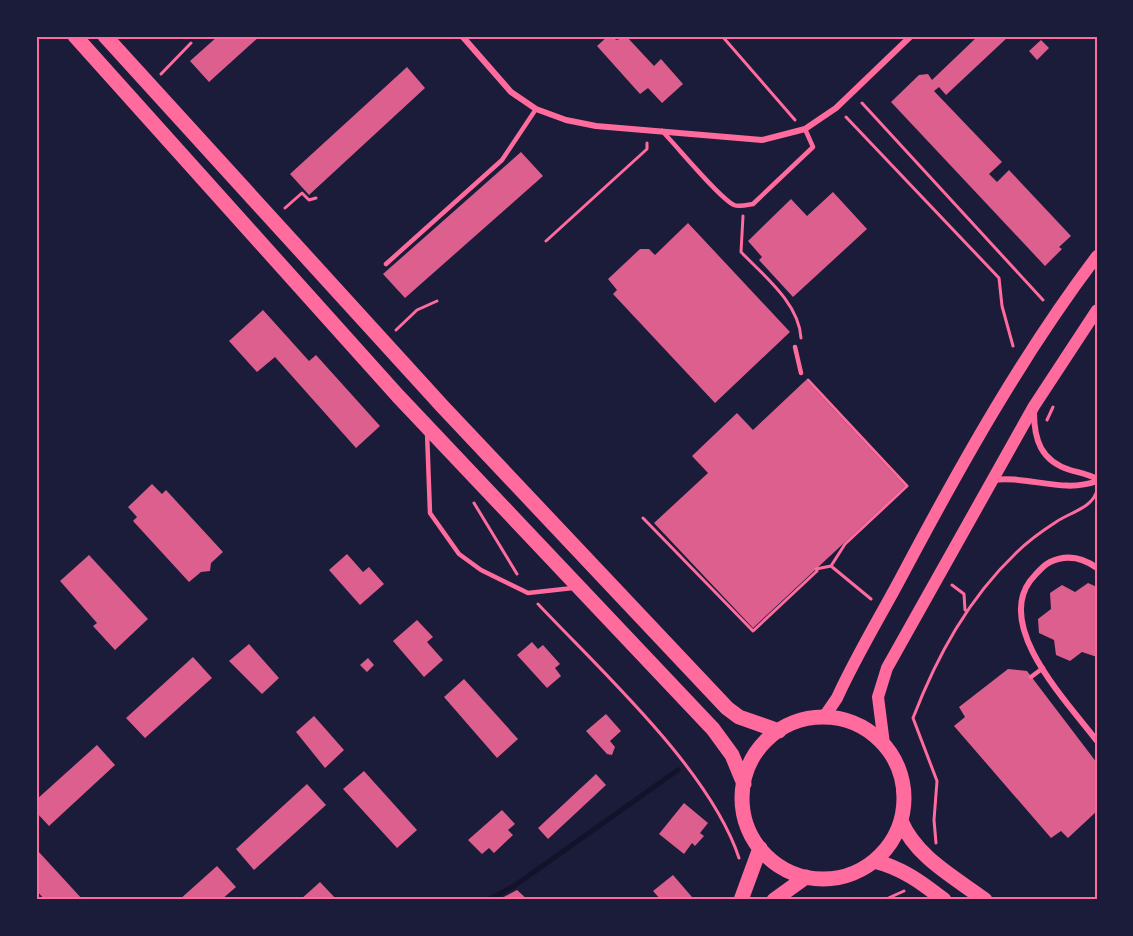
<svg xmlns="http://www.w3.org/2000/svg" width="1133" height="936" font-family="Poppins,sans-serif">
  <rect width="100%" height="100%" fill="#1b1b3a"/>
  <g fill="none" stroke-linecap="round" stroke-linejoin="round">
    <path stroke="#12122b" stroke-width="5" d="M488,900l26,-14 164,-116"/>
  </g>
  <path fill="#dd5f8e" d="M218,36h42l-51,46 -19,-21z
    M608,36l9,4 9,-4 28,30 7,-7 22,25 -21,19 -14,-15 -8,6 -43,-48z
    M978,36h31l-63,59 -7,-8 -5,4 68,71 -13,12 8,8 12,-12 62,66 -12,11 3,2 -17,17 -154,-164 28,-27 9,-1 4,6z
    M1041,40l8,8 -12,12 -8,-9z
    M407,67l18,21 -116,107 -19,-21z
    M521,152l22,24 -138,122 -22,-24z
    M833,192l34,37 -74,68 -34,-37 3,-3 -14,-16 43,-42 16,17z
    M688,223l102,109 -75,71 -102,-109 4,-4 -9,-11 32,-30h9l6,6z
    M263,310l46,51 7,-6 64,71 -24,22 -81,-91 -18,15 -28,-31z
    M806,380l99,106 -152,142 -99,-105 54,-50 -16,-17 45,-43 16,17z
    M152,484l10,10 4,-4 57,62 -12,11 -1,8 -9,1 -12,10 -56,-61 4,-4 -9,-10z
    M347,554l16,18 6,-5 15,17 -24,21 -31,-35z
    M89,555l59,64 -33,31 -22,-24 4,-3 -37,-42z
    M1088,583l9,4v70l-15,-5 -12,9 -14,-6 -2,-15 -15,-7 -1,-14 13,-10 -1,-16 12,-8 13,7z
    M417,620l16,17 -6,5 16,18 -19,17 -31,-36z
    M532,642l6,7 5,-4 17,19 -5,4 6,8 -14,12 -30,-33z
    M249,644l30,34 -17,16 -33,-33z
    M193,657l19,21 -67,60 -19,-20z
    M368,658l6,7 -7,7 -7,-7z
    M1008,669l19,2 70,92v48l-29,27 -7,-7 -10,7 -97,-112 11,-9 -6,-10z
    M464,679l54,60 -21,19 -53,-61z
    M606,714l15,17 -11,10 5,6 -3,8 -5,-1 -21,-23z
    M314,716l30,34 -19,18 -29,-36z
    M97,745l18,20 -66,61 -13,-14v-12z
    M364,771l53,59 -20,18 -54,-59z
    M596,774l10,11 -58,54 -10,-11z
    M307,784l19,21 -72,65 -18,-21z
    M684,803l24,20 -8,10 4,3 -9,10 -3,-3 -8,11 -25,-20z
    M502,810l13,14 -7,6 5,5 -19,18 -5,-5 -7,6 -14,-14z
    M36,851h2l45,49h-38l-9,-10z
    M217,866l19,21 -15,13h-42z
    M673,875l19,22 -3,3h-28l-8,-9z
    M320,882l17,18h-37z
    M517,890l11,10h-30z"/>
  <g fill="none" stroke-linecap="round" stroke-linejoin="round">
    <path stroke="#ff6b9d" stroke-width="3" d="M722,36l73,84
      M161,74l30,-31
      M862,103l181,197
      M846,117l153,161 3,28 11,40
      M285,208l17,-15 7,7 7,-2
      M743,216l-2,36c22,23 58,51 60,86
      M546,241l101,-92v-6
      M396,330l21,-20 20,-9
      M808,380l99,106 -62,58
      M1047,420l6,-13
      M474,503l43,71
      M643,518l110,113 64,-60
      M831,566l40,33
      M816,569l15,-3 14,-22
      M952,585l12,9 1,16
      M538,604c64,68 172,166 201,254
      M936,843l-2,-23 3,-39 -24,-63c24,-62 55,-119 103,-165 12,-12 26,-22 40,-31 13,-9 35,-14 40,-29
      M884,900l20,-9"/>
    <path stroke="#ff6b9d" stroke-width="4.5" d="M662,131c14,14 57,67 72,74 5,2 13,0 19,-1l60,-57 -8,-18
      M386,264l116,-104 34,-51
      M795,347l6,26
      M427,432l3,81 29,41 22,16 47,23 45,-5
      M1031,677l12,-9"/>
    <path stroke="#ff6b9d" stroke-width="6" d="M462,36l49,56 25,17 30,11 30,6 166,14 43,-11 31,-21 75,-72
      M1034,412c0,28 7,49 36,58 10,3 18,4 27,9
      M992,480c35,-5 71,14 105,1
      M1097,568c-15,-11 -30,-14 -47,-6 -8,4 -14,12 -20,19 -35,48 40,124 67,160"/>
    <path stroke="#ff6b9d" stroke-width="12" d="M824,717l13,-19c20,-44 46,-86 68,-128 58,-109 118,-216 192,-314
      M884,744l-6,-47 9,-29 147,-262 63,-96"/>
    <path stroke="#ff6b9d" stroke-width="15" d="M75,36l323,360 315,333 19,26 12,29
      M105,36l338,371 284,301 12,9 40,14
      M742 798a81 81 0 1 1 162 0a81 81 0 1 1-162 0Z
      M901,821c15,36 53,56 84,79
      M874,861c28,7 47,21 70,39
      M741,900l19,-52
      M774,900l32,-23"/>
  </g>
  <rect width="1133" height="936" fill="none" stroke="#1b1b3a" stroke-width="75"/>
  <rect x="38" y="38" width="1058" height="860" fill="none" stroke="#ff6b9d" stroke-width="2"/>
</svg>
